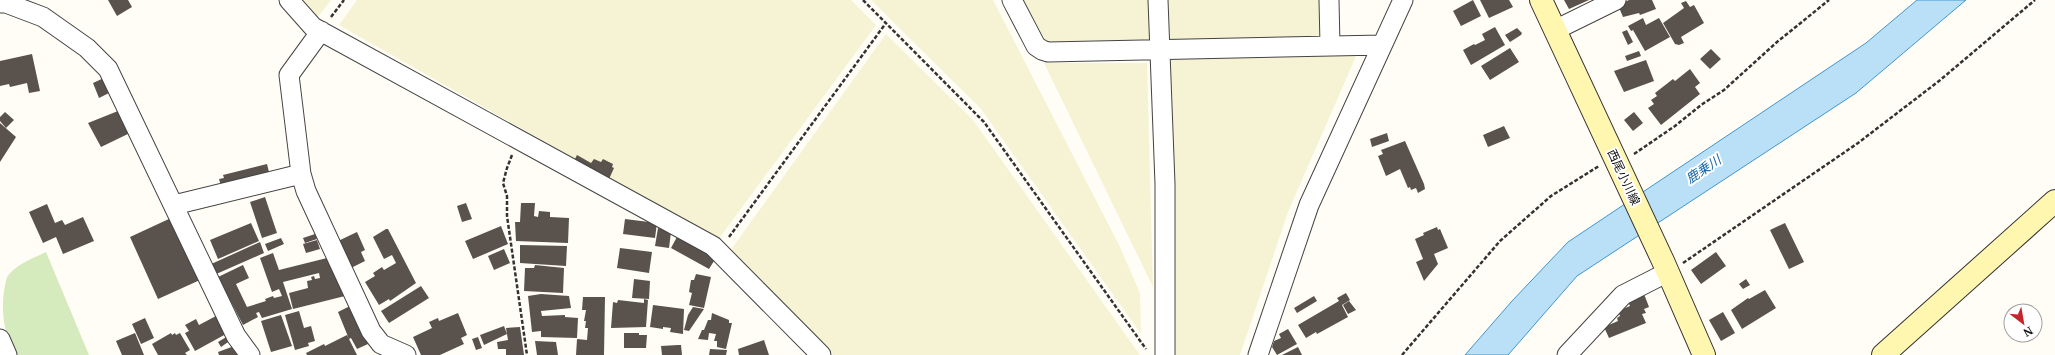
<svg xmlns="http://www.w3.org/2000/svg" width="2055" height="355" font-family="'Noto Serif','Noto Sans JP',serif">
  <rect width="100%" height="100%" fill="#fffdf5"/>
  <path fill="#f6f3d4" d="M301,0h30l-14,18z
    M357,0h494l25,25 -158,215 -379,-215z
    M871,0h122l126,245 21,48 1,41 -160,-225z
    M1022,0h127v42l-100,4 -8,-8z
    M1167,0h157l1,40 -156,1z
    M886,34l87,86 167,235h-307l-103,-104z
    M1357,54l-69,158 -48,143h-66l-6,-299z
    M1044,63h103l6,224z"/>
  <path fill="#d5ebbd" d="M46,252l43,103h-71c-17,-20 -18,-54 -11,-78 8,-12 26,-19 39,-25z"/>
  <path fill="#b9e0f7" stroke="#3f96cf" d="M1917,0h49l-110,93 -279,183 -69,79h-43l47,-54 56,-59 298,-199z"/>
  <path fill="#5a524d" d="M108,0h20l4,7 -15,9z
    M1473,0l8,16 -20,10 -8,-15z
    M1480,0h29l4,7 -24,11z
    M1564,0h25l-20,9z
    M1629,0h23l4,9 -16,6 -1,-2 -16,4 -5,-12z
    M1686,1l4,6 4,-2 10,18 -23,14 3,6 -5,2 -4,-1 -12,-21 21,-15 -3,-5z
    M1643,18l3,7 13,-7 11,19 -25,14 -12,-21 -2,1 -3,-5z
    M1495,27l10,18 -34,20 -8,-15 11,-6 1,1 10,-5 -3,-6z
    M1517,28l5,5 -1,2 -11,7 -5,-7z
    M1627,30l6,12 -5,3 -6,-13z
    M1510,48l9,14 -29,18 -9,-14z
    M1711,49l10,10 -11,10 -10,-10z
    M1639,51l2,5 -14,5 -2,-5z
    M32,54l8,37 -11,2 -2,-10 -17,4 -1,-3 -9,2v-25z
    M1646,60l8,21 -30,11 -10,-21z
    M1690,69l10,14 -5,4 5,7 -39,31 -13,-17 6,-4 -3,-4 6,-4 -2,-3 18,-14 2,2z
    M106,77l7,14 -14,7 -6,-15z
    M118,111l14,21 -31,15 -13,-24z
    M5,112l9,8 -8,8 -6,-7v-4z
    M1634,112l9,11 -10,8 -9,-11z
    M0,123l16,14 -16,25z
    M1504,126l6,12 -22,9 -5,-12z
    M1387,133l2,8 -17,6 -2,-8z
    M1405,141l19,43 1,5 -7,4 -2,-5 -5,2 -1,-3 -2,1 -8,-19 -14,7 -8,-20 5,-2 -2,-4z
    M577,155l14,8 3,-4 7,3 2,-3 10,5 -1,3 2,1 -5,11 -36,-16z
    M267,164l3,12 -48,13 -3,-10 5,-1 -1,-3z
    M265,197l12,36 -15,5 -12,-36z
    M466,203l6,16 -10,3 -5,-16z
    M521,203h14l-1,13 4,1 1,-6 11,1v5l19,1 -1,25 -52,-2 -1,-19h5z
    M47,204l8,19 7,-3 3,5 18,-8 11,24 -31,13 -7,-17 -13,6 -14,-31z
    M171,218l29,62 -42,19 -28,-62z
    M625,219l32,4 -2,15 -32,-4z
    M251,223l8,18 -41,18 -8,-19z
    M1785,223l19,39 -15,7 -19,-39z
    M501,226l7,18 -35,15 -8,-18z
    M1437,227l1,3 2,-1 8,19 -14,6 4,10 -14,17 -8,-19 7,-3 -8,-20 9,-4 -1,-2z
    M658,228l13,4 -2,16 -14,-2z
    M386,229h2l28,54 -26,18 -1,-2 -10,6 -14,-23 10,-6 -2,-3 9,-6 2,3 12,-7 -4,-8 -8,4 -11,-22z
    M357,232l8,18 -4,2 4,9 -16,8 -13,-27z
    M315,234l2,5 -12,4 -2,-5z
    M678,235l32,19 4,7 -5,8 -38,-21z
    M281,238l3,6 -16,7 -3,-7z
    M317,240l3,9 -14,4 -3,-9z
    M260,242l4,11 -50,22 -5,-10z
    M520,245l47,1 -1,20 -46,-3z
    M620,248l32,4 -3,21 -32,-5z
    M504,249l6,14 -16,7 -6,-14z
    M1716,252l10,14 -25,18 -10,-14z
    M273,253l6,17 52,-13 18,38 -56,14 -4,-16 19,-5 -1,-7 5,-1 -1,-3 3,-1 1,3 5,-1 -1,-5 -36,9 9,27 -30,9 -3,-6 -3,1 2,4 -15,8 -25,-48 25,-12 6,13 -13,6 11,23 19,-6 -1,-2 8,-3 1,2 8,-2 -3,-7 -7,3 -12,-34z
    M535,265l29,3 -1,25 -39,-2 1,-23h9z
    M696,274l15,3 -7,31 -15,-3 3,-12 -3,-1 2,-12h3z
    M634,279l16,2 -1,18 -17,-1z
    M1746,279l4,6 -7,4 -4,-5z
    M421,286l8,12 -40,25 -8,-12z
    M1765,290l11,18 -34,21 -11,-19 17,-12 1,1z
    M1346,293l4,7 -8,5 6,12 -31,17 -1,-2 -10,6 -8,-13 41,-24 -2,-3z
    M541,294l28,2 2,12 -30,3 1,5 23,-1v2l13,1 -1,20 -36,-1v-6l-9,1 -4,-36z
    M1644,294l5,13 -5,2 2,4 -4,1 4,9 -37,15 -5,-11 14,-6 -1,-3 3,-2 -2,-5 12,-5 -2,-4z
    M1314,296l3,5 -20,12 -3,-5z
    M583,297h22l-1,58h-28l1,-16 10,1 1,-12h-3l1,-7h-2l2,-11h-4z
    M644,299l4,1 -2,27 -35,1 2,-26 4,1 1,-3 26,3z
    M1349,301l7,9 -8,4 -5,-9z
    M354,304l14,40 -11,5 -6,-11 -2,1 -11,-27z
    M653,305l31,4 -1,25 -13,-2 1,-4 -8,-1v2l-13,-2z
    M693,307l11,2 -15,22 -5,-1 4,-15z
    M299,311l5,17 7,-2 4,15 -7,2 1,3 -14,4 -10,-35z
    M1723,312l12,21 -14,8 -12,-21z
    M458,313l9,22 -6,3 3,6 -24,11h-19l-8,-18 19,-9 -3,-6 9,-4 1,3z
    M712,313l17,7v3h3l-6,26 -9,-2v-6h-3l2,-7 -7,-1 -1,7 -10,-1 4,-9h2l4,-10h3z
    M281,315l11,31 -21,6 -10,-31z
    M216,316l10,18 -31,17 -10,-18 4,-2 -4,-6 11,-6 3,6z
    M145,318l9,20 -13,6 -9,-20z
    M504,326l3,8 -23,11 -4,-10z
    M520,327l4,28h-18v-6h-8l-1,-7 11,-2 -2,-12z
    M1288,329l9,15 -20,11 -5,-8 2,-6 7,-3 -2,-4z
    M135,333l9,22h-22l-6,-14z
    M171,333l1,2 3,-2 1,2 4,-2 10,17 -5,3 2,2h-29l-6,-11z
    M624,333h15v2h8l-1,13h-22z
    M347,335l10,20h-50l-1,-2 18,-9 1,2z
    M228,336l3,4 -10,7 -3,-5z
    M478,337l4,11 -6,2 -4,-11z
    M764,340l5,15h-30l-1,-6z
    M535,341l21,1 2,13h-21z
    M237,345l4,10h-22l-1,-3z
    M678,345h3l1,10h-20l-1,-9z
    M1298,347l4,8h-20z
    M710,349l17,1 -1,5h-17z"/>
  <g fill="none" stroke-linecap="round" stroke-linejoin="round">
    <defs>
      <path id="street" d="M289,0l24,27 400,219 108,109
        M1012,0l24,46 6,4 6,2 334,-7
        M1158,0l7,184v171
        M1329,0l1,45
        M0,3h6l37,14 44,31 21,21 128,267 14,19
        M1555,30l61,-30
        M321,31l-32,44 12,99 5,17 65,140 10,13 25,11
        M174,205l127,-31
        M0,339l7,16
        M1258,355l51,-150 94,-205
        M1567,355l56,-60 45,-23"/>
      <path id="secondary" d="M1541,0l122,261 41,94
        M1883,355l172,-154"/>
    </defs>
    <use href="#street" stroke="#444" stroke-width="21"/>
    <use href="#secondary" stroke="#333" stroke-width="24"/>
    <path stroke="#333" stroke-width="2.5" stroke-dasharray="4 2" stroke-linecap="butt" d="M863,0l121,122 162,227
      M331,17l13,-17
      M1634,154l41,-28 26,-21 23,-15 53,-48 52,-42
      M512,155l-5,13 -4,15 4,13v20l20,139
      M729,237l157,-214
      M1683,263l175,-120 81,-62 96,-81
      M1402,355l98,-114 51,-45 48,-30"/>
    <use href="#street" stroke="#fff" stroke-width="19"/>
    <use href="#secondary" stroke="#fff6b0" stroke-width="22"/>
  </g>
  <g text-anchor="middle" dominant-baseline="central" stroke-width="4" stroke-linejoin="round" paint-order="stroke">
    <g font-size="12" fill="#111" stroke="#fff">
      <text transform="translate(1624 177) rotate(65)">西尾小川線</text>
    </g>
    <g font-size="13" font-style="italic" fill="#1768a6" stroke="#fff">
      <text transform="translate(1703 169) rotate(-34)">鹿乗川</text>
    </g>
  </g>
  <g transform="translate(2023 323) rotate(149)"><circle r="19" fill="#ffffff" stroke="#a0a0a0"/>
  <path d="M0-3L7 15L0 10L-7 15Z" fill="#c4262e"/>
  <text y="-6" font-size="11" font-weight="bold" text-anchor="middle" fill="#111111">N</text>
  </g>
</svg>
